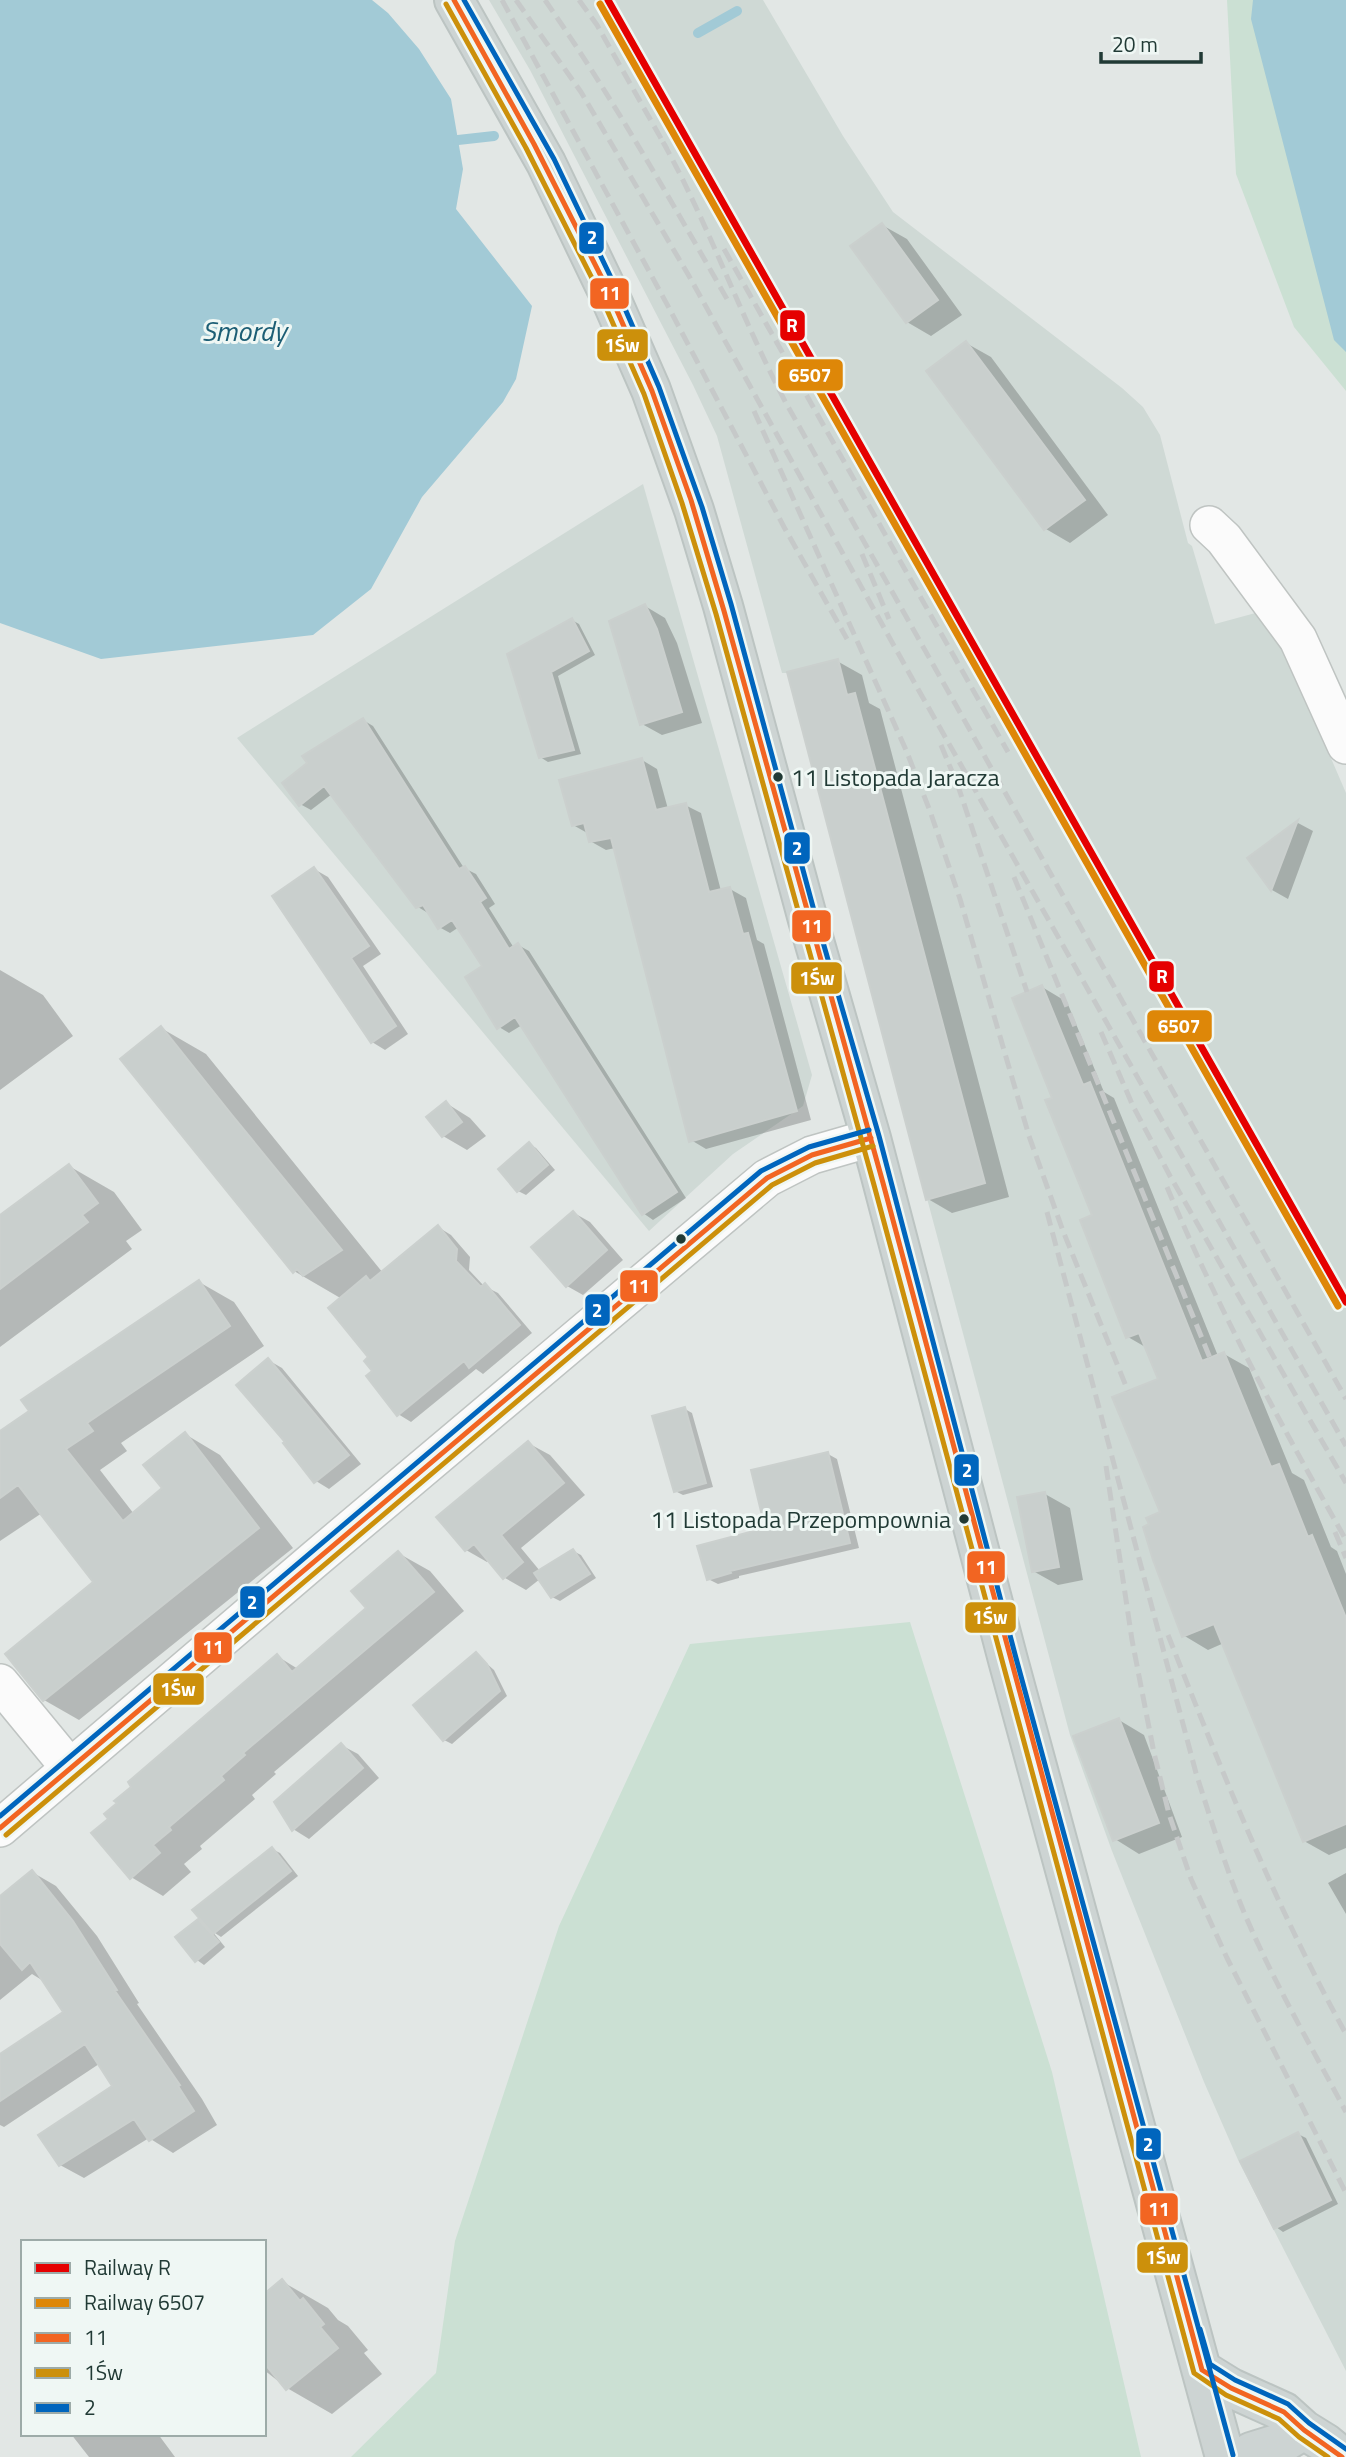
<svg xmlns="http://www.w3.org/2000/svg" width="1346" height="2457" font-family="'Titillium Web',sans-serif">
  <rect width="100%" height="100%" fill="#e2e7e5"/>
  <path fill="#cfd9d5" d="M489,0h274l80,136 50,76 229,176 21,19 17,28 28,108 4,3 23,78 59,-16 6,32 66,153v1578l-107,-209 -35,-80 -92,-231 -42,-116 -283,-1062h-5l-65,-237 -24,-51 -163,-315z
    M643,484l169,591 -9,31 -70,48 -84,77 -412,-493z"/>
  <path fill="#cbe0d3" d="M1227,0h119v391l-52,-64 -58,-153z
    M910,1622l142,450 89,385h-790l85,-84 19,-132 104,-315 131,-282z"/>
  <path fill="#a2cad6" d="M0,0h372l16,13 31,36 32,50 12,70 -7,40 76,97 -16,73 -13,23 -81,95 -51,92 -58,46 -212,24 -101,-36z
    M1253,0h93v352l-12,-12 -83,-321z"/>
  <path fill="#0003" d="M882,225l25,14 55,76 -31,21 -24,-14z
    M966,343l25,14 117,158 -38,28 -24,-14 -117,-158z
    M645,606l20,12 12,25 25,80 -40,12 -20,-11z
    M572,620l7,4 16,31 -37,21 23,78 -33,8 -8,-5 -31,-103z
    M837,661l25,14 7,28 11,6 129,488 -57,16 -24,-14z
    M363,720l10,6 91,142 12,6 19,30 -6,4 25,40 4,-3 11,6 157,247 -33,22 -10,-7 -121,-188 -13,8 -10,-6 -15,-60 -25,-40 -9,6 -11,-6 -11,-14 -10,-6 -86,-113 -21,16 -11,-6z
    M642,760l15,9 11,40 17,-4 16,8 20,78 9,-2 16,9 11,42 7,4 47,176 -105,29 -15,-9 -76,-292 -9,2 -16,-9 -1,-7 -16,-9z
    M1298,823l15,8 -25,68 -16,-9 -23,-32z
    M314,869l14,8 53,77 -18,12 45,68 -23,16 -13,-8z
    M0,970l43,25 30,41 -73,54z
    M1042,987l25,15 37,90 10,6 104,258 6,-2 25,14 43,105 12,7 27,67 6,4 9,23v274l-17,7 -25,-14 -80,-198 -16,7 -25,-15 -21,-122 -2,-133 -13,-32 -19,-11 -33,-121 -41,-117z
    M161,1028l45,26 177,219 55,-46 13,8 19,22 -1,13 15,16 14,7 34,40 -49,41 -7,-5 -65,53 -13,-8 -23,-43 -4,-13 -29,-59 -48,-28z
    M446,1103l24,15 16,18 -19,14 -24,-14z
    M529,1144l7,4 19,22 -29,25 -8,-4z
    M69,1166l45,26 28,38 -16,11 6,8 -132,98v-130z
    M574,1213l16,9 33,38 -40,35 -16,-9z
    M199,1282l35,20 30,44 -143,97 6,8 -27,19 34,44 30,-26 21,-54 35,21 73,93 -214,172 -35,-20 -36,-46 88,-72 -54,-69 -42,28v-108l31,-21z
    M268,1360l14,8 79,96 -32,25 -13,-8z
    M685,1409l7,4 21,74 -30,8 -8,-4z
    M528,1443l22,12 35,40 -64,53 19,23 33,-20 8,4 15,23 -36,23 -8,-4 -12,-18 -14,11 -21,-12 -15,-18 -3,2 -21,-12z
    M828,1454l9,5 22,89 -120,28v2l-21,6 -10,-5 59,-50z
    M1045,1494l25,14 13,72 -25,5 -25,-14z
    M398,1553l32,18 34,40 -190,161 2,2 -24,21 3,4 -55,47 2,3 -18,15 7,8 -28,24 -32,-19 146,-221 21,13 71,-60z
    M477,1655l17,15 13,26 -55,48 -8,-4z
    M1119,1720l25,15 38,102 -43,17 -24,-15z
    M341,1745l17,9 21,24 -70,61 -16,-10z
    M272,1849l8,4 18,23 -77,61 -9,-6 13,16 -21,18 -7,-5 1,-39 10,6z
    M32,1872l24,14 41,50 42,67 -2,1 65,95 15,26 -44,28 -24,-15 -65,40 -24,-13 55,-78 -16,-23 -95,63 -4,-2v-69l66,-43 -21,-31 -13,-8 -32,26v-101z
    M1346,1873v41l-18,-31z
    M1298,2134l8,4 32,66 -55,28 -7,-5z
    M283,2282l45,26 10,12 10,6 20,24 -4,3 18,21 -50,40 -45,-26 -23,-18v-74z
    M71,2434h87l17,23h-86z"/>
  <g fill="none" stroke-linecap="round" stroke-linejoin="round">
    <path stroke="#a2cad6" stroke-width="10" d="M698,33l39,-22
      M458,140l36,-4"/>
  </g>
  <path fill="#c9cfcd" stroke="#cbd0ce" stroke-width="2" d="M882,223l56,77 -32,23 -56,-77z
    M966,341l119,159 -41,30 -118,-159z
    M645,604l12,25 25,83 -42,13 -31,-104z
    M572,618l17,33 -38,21 23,78 -35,8 -32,-104z
    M838,659l9,36 8,-2 130,490 -59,17 -139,-528z
    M363,718l96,151 6,-3 21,32 -6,4 29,47 9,-6 159,249 -35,23 -127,-198 -18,12 -32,-52 17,-11 -30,-46 -14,9 -15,-24 -7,3 -92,-122 -25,20 -17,-23 25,-20 -5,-7z
    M642,758l14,52 30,-7 23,89 21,-5 13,47 5,-1 49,178 -108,31 -78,-304 -22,4 -5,-19 -12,3 -13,-46z
    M1298,820l-27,71 -24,-33z
    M314,867l55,79 -18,12 45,68 -25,17 -99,-147z
    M1042,985l41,100 7,-3 112,279 22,-9 47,115 8,-3 29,73 4,-2 34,83v206l-43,18 -89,-218 -32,13 -29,-77 -10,-33 6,-3 -3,-6 14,-6 -48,-115 46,-18 -19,-46 -13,5 -46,-118 12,-5 -47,-115 7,-2 -40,-100z
    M161,1026l71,89 110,135 -39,26 -6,-7 -4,4 -173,-214z
    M446,1101l16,21 -20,15 -16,-20z
    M529,1142l19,23 -31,27 -19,-23z
    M69,1164l29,39 -16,12 6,7 -88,67v-74z
    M573,1211l34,39 -41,37 -35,-40z
    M438,1225l19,24 -1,12 25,26 4,-4 35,42 -51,43 -5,-7 -67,55 -31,-40 6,-5 -8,-10 4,-4 -40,-49 38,-32 4,5z
    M199,1280l31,46 -143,97 6,8 -27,18 57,72 39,-33 -19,-23 42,-33 74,96 -216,173 -38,-47 88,-72 -75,-97 -18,13v-67l29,-20 -8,-11z
    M268,1358l81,97 -35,28 -31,-40 2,-1 -49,-57z
    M685,1407l21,76 -32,9 -22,-76z
    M528,1441l36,42 -63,52 22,27 -20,17 -29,-35 -9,7 -29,-34z
    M828,1452l22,91 -120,28 1,2 -24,7 -10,-34 68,-18 -14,-58z
    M1045,1492l14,75 -27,5 -15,-75z
    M573,1549l17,25 -39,24 -17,-25z
    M398,1551l36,41 -191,161 2,2 -24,21 3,4 -55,47 2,3 -18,15 7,8 -30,26 -39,-46 17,-14 -4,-5 13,-11 -3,-2 17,-14 -3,-5 149,-128 15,18 74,-64 -15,-17z
    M476,1652l11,12 13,27 -57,50 -30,-36z
    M1119,1718l40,105 -46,18 -40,-105z
    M341,1743l22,25 -71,63 -18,-29z
    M272,1847l19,24 -78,63 -21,-24z
    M32,1870l41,51 44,69 -2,1 65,94 -2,1 16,25 -45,30 -15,-22 -75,47 -21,-31 74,-49 -27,-42 -85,57v-47l63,-42 -33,-50 -8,8 -22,-26v-48z
    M198,1919l21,23 -24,20 -20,-25z
    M1298,2132l33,68 -57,29 -34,-68z
    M282,2279l18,22 3,-3 21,26 -4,3 18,21 -52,42 -22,-27v-69z"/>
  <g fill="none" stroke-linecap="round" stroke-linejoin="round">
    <defs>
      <path id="minor" d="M1209,525l15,14 74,100 48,106
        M0,1683l70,85
        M0,1828l315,-269 452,-381 45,-23 59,-17"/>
      <path id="major" d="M454,0l92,163 62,129 43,98 43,120 29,96 85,314 63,218 137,522 217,797
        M1202,2370l29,18 53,24 20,18 21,13 17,14
        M1247,2457l4,-5 35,-11 18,-11"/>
    </defs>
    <use href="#minor" stroke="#bfc4c2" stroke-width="40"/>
    <use href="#major" stroke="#bcc4c2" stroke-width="42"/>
    <use href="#minor" stroke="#fbfbfb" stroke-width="37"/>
    <use href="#major" stroke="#cdd4d3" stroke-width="38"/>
    <path stroke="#c6c9c9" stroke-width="5" stroke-dasharray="14 7" stroke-linecap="butt" d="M502,0l167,308 115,219 63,112
      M516,0l65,92 108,184 229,413 428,757
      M545,0c67,97 124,197 182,299
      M579,0l18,25 70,124
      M642,87l73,102
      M663,142c47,85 78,176 123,261l560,996
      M724,249l284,503
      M754,411l152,339 24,61 30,88 69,237 34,95 65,160
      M862,554l27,65
      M941,745l17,41 69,206
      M1014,877l196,481
      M1101,1032l32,74 37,70 176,307
      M1167,1187c51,122 114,238 179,353
      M1047,1212l149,561c14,44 28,89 45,132 29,71 69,139 105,207
      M1106,1466l26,174 22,113 15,61 22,65 36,79 119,235
      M1335,1532l11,26
      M1168,1635c54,136 107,271 178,399"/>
    <defs>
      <path id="bus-1" d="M454,0l80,144 74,146 44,101 39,109 33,111 159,572 319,1187 29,18 53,24 20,18 38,27
        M0,1828l767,-650 45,-23 59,-17"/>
      <path id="bus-2" d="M446,4l80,144 74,146 44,100 38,109 34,111 158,571 320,1188 32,22 53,24 20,18 29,20
        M6,1835l766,-650 43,-22 58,-17"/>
      <path id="bus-3" d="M464,0l90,159 62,129 43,99 43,120 29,97 85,314 63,218 137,522 217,797
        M0,1816l761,-645 48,-24 60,-17
        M1200,2329l10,35 25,16 53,24 21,19 37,26"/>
    </defs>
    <use href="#bus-1" stroke="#eff7f4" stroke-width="10"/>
    <use href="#bus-2" stroke="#eff7f4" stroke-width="10"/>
    <use href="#bus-3" stroke="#eff7f4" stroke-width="10"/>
    <use href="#bus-1" stroke="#f26522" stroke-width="5"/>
    <use href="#bus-2" stroke="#cc900b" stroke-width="5"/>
    <use href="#bus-3" stroke="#0065bd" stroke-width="5"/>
    <defs>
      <path id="rail-1" d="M608,0l738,1302"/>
      <path id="rail-2" d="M600,4l738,1302"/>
    </defs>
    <use href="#rail-1" stroke="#eff7f4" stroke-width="12"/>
    <use href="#rail-2" stroke="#eff7f4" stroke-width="12"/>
    <use href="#rail-1" stroke="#e50000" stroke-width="7"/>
    <use href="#rail-2" stroke="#de8708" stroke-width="7"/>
  </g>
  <g fill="#213a35" stroke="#eff7f4" stroke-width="2.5">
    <circle cx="778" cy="777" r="6"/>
    <circle cx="681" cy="1239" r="6"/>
    <circle cx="964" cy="1519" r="6"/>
  </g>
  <g text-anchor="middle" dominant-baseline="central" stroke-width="6" stroke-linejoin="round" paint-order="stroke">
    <g font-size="24" fill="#213a35" stroke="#eff7f4" text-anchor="start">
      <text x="791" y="777">11 Listopada Jaracza</text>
      <text x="951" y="1519" text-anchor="end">11 Listopada Przepompownia</text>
    </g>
    <g font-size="28" font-style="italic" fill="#1c5e75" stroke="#eff7f4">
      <text x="244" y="330">Smordy</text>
    </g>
  </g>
  <g stroke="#eff7f4" stroke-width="2.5">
    <rect x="578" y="221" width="27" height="34" rx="7" fill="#0065bd"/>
    <rect x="589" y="277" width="41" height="33" rx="7" fill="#f26522"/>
    <rect x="779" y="309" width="27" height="33" rx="7" fill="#e50000"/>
    <rect x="596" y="328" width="53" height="34" rx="7" fill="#cc900b"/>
    <rect x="777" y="358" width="67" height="34" rx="7" fill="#de8708"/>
    <rect x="783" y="831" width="28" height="34" rx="7" fill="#0065bd"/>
    <rect x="791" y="909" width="41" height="34" rx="7" fill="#f26522"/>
    <rect x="1148" y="960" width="27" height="33" rx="7" fill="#e50000"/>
    <rect x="790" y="961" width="53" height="34" rx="7" fill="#cc900b"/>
    <rect x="1146" y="1009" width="67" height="34" rx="7" fill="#de8708"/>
    <rect x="619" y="1269" width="40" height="34" rx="7" fill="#f26522"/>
    <rect x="584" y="1293" width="27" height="34" rx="7" fill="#0065bd"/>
    <rect x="953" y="1453" width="27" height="34" rx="7" fill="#0065bd"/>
    <rect x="966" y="1550" width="40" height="34" rx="7" fill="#f26522"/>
    <rect x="239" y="1585" width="27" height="34" rx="7" fill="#0065bd"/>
    <rect x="964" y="1601" width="53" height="33" rx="7" fill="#cc900b"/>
    <rect x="193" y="1631" width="40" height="33" rx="7" fill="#f26522"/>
    <rect x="152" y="1672" width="53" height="34" rx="7" fill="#cc900b"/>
    <rect x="1135" y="2127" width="27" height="34" rx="7" fill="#0065bd"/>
    <rect x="1139" y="2192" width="40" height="34" rx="7" fill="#f26522"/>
    <rect x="1136" y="2241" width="53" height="33" rx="7" fill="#cc900b"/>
  </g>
  <g font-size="19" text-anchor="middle" font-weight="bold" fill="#fff">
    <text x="592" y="244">2</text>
    <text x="610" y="300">11</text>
    <text x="792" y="332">R</text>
    <text x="622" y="352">1Św</text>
    <text x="810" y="382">6507</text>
    <text x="797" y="855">2</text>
    <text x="812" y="933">11</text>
    <text x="1162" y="983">R</text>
    <text x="817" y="985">1Św</text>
    <text x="1179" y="1033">6507</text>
    <text x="639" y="1293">11</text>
    <text x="597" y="1317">2</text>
    <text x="967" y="1477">2</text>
    <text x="986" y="1574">11</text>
    <text x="252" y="1609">2</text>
    <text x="990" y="1624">1Św</text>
    <text x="213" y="1654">11</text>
    <text x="178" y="1696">1Św</text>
    <text x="1148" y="2151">2</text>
    <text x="1159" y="2216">11</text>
    <text x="1163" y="2264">1Św</text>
  </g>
  <rect x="21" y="2240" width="245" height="196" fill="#eff7f4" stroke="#9daba8" stroke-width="2"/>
  <rect x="35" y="2263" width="35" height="10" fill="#e50000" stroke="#9daba8" stroke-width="2"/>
  <text x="84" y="2275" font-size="21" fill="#213a35">Railway R</text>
  <rect x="35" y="2298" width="35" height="10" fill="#de8708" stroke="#9daba8" stroke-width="2"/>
  <text x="84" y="2310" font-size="21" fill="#213a35">Railway 6507</text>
  <rect x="35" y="2333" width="35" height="10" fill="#f26522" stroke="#9daba8" stroke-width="2"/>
  <text x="84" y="2345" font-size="21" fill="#213a35">11</text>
  <rect x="35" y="2368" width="35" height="10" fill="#cc900b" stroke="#9daba8" stroke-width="2"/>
  <text x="84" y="2380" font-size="21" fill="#213a35">1Św</text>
  <rect x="35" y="2403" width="35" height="10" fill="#0065bd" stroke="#9daba8" stroke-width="2"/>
  <text x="84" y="2415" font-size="21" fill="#213a35">2</text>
  <path d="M1101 52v10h100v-10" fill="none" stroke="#213a35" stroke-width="3.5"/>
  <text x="1112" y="52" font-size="21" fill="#213a35" stroke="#eff7f4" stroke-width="5" paint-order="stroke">20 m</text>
</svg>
